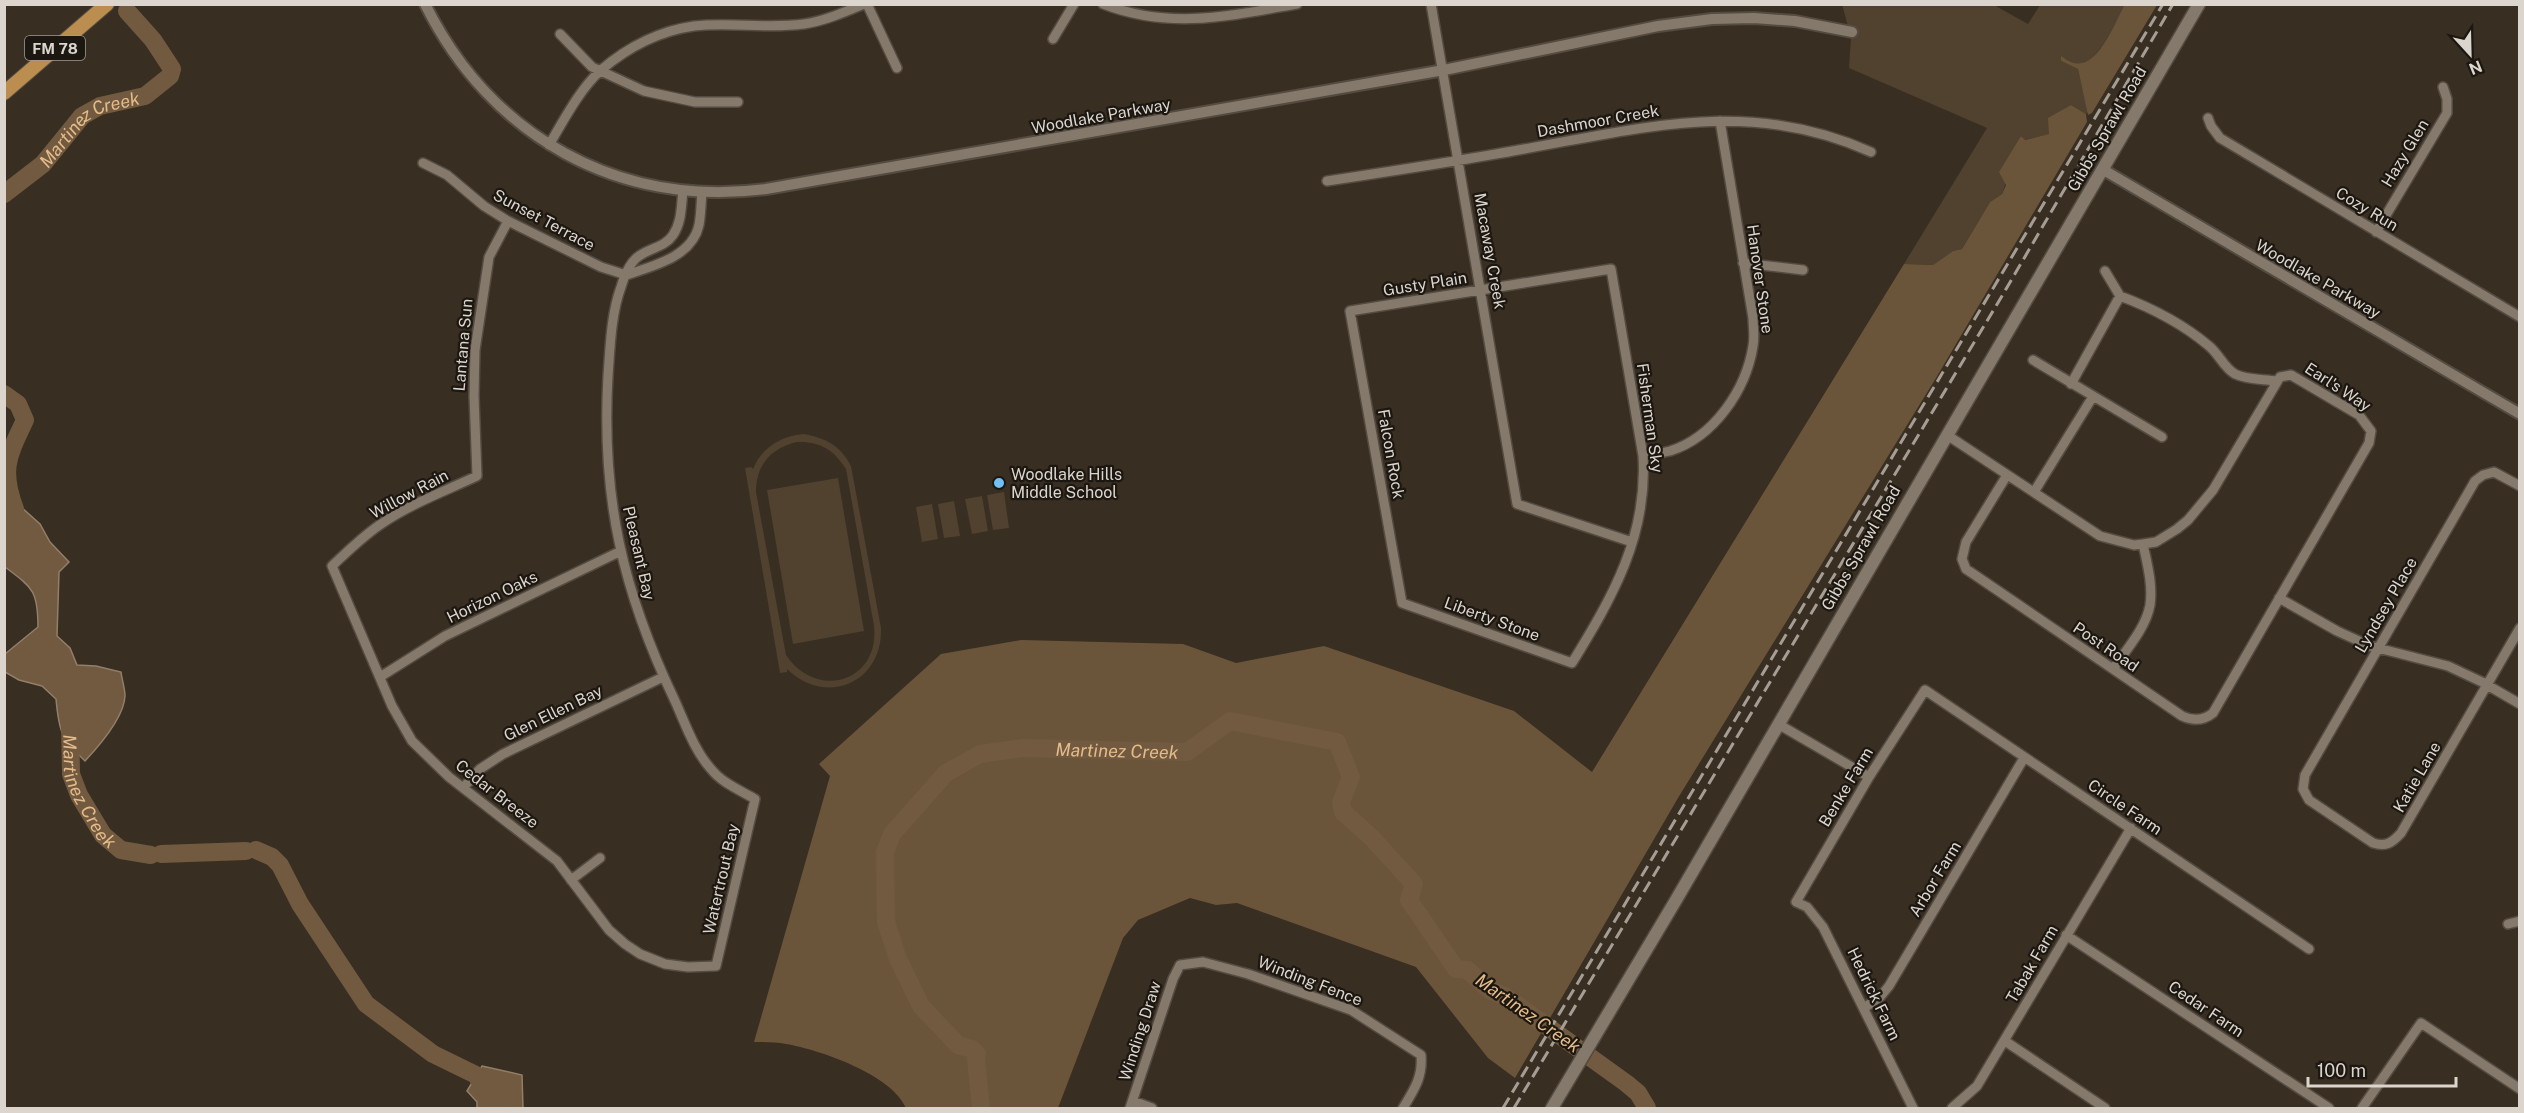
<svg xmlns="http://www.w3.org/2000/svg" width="2524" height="1113" font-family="'Public Sans',sans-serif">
  <rect width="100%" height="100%" fill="#382e22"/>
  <path fill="#51412f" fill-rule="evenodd" d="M1842,4l152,1 34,19 12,-19h85c-10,17 -27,63 -51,59 -4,-1 -9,-5 -13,-7v4l17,8 10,43 -2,2 -15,-9 -21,29 -26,6 -3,-4 -19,58 -12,8 -28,47 -9,2 -20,14 -29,-1 83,-136 -138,-60 2,-30z
    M804,434c22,4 37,12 47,32l30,162c2,55 -55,79 -94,41v3l-7,1 -35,-205 6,-1 2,2c9,-22 28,-33 51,-35zM797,442c23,-1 37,8 49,27l28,157c6,56 -57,75 -88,29l-30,-163c0,-27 15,-44 41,-50z
    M838,478l26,153 -71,13 -26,-154z
    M1004,492l5,36 -16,2 -6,-35z
    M982,496l6,35 -16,3 -7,-35z
    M954,501l6,35 -16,2 -6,-34z
    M932,504l6,35 -16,3 -6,-35z"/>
  <path fill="#6b553a" d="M2125,4l32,1 -65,108 -4,2 -10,-46 -17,-8v-5c3,2 8,6 13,7 24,6 41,-41 51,-59z
    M2071,105l15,9 1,8 -151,256 -258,420 -163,280 -27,-20 -72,-91 -179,-64 -21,2 -26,-7 -52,22 -15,18 -65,170h-152c-14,-33 -85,-58 -120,-64 -10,-2 -22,-2 -32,-2l76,-266 -11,-12 122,-110 80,-14 162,4 53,19 88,-17 190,65 78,61 312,-508 29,1 20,-14 9,-2 28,-47 12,-8 4,-9 -7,-13 22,-36 4,4 24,-6 -1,-16z"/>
  <path fill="#715a3f" stroke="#917f6a" stroke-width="1.5" d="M5,484l16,23 19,17 10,18 19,20 -10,10 -2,64 13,12 7,17 19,1 25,6c1,8 4,17 4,24 -1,22 -26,50 -40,65 -24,-23 -26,-29 -29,-62l-14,-13 -23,-6 -14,-8v-18l33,-27c0,-36 -5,-39 -33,-60z
    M482,1066l40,9 1,33h-46v-6l-10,-11z"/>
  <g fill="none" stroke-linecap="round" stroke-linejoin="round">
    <g stroke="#715a3f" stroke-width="18">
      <path id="s1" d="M4,194l39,-30 39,-48 18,-10 45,-10 25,-20 2,-7 -19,-29 -26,-29"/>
      <path d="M4,394l14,10 7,16c-17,36 -25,49 -10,89"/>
      <path id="s2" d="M70,722l1,52 8,21 24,40 18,15 30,5"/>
      <path d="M256,850l16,7 8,8 20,39 66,100 67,50 43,21 22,33"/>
      <path d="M161,854l85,-3"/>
      <path id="s3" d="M981,1108l-5,-49 1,-5 -5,-5 -14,-4 -37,-39 -23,-47 -12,-37 -1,-70 7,-18 54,-61 34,-19 43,-6 164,4 43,-31 107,21 14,35 -10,25 2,10 29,26 42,46 -5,16 47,69 12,1 21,20 16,6 121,87 12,10 9,15"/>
    </g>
    <defs>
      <path id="minor" d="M867,4l30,64
        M1103,4c67,26 126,12 194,0
        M1431,4l86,500 115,38
        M560,34l32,33 52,24 51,11h43
        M1053,39l21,-35
        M2208,118l3,8 9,12 300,179
        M549,145c15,-25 30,-55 52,-75 27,-23 58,-39 93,-44 37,-4 73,3 110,-2 20,-3 41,-12 60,-20
        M423,163l24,12 37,31 24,15 93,46 25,8
        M1327,181c66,-10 132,-20 197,-32 124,-22 227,-51 347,3
        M508,221l-19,36 -14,93 -1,46 3,80c-32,15 -67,28 -96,48 -18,12 -33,27 -49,42l60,140 20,35 37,36 108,84 52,69 16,14 15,10 25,10 23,3 28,-1 39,-167c-15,-9 -33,-16 -44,-30 -17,-19 -26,-46 -36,-68 -52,-109 -74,-203 -67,-325 2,-28 3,-62 13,-89 3,-10 9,-25 18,-31 11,-8 26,-9 34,-21 9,-13 8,-29 10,-44
        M2376,232l71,-119v-14l-4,-12
        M1743,263l60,7
        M1611,269l32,187c5,80 -31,142 -71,207l-170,-60 -52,-292z
        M626,275c27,-9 66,-18 73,-50 2,-11 2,-22 3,-33
        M2120,296c32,12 63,28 89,50 10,8 15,22 26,28 12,6 28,5 41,7
        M2033,360l129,77
        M2071,384l49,-88 -15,-25
        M1947,435l153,101 34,9 9,-1 13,-2 21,-13 11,-9 25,-30 67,-113 11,-2 68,40 12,16 -2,12 -156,270c-10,8 -20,8 -31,3l-216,-147 -4,-10 4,-17 41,-67
        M1643,456c9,-2 19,-3 27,-5 44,-14 76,-61 83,-105 2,-9 0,-19 0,-28l-33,-197
        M2520,486l-26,-14 -11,3 -8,6 -170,294 -2,14 6,11 64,43c13,4 19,0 28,-10l119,-205
        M2034,492l58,-94
        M2279,598l58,33 33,15 78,20 34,16 38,22
        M2113,669c13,-19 33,-41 37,-64 3,-20 -3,-42 -7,-61
        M380,677l65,-41 176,-85
        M1778,724l91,53
        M463,788l17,-19 23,-15 160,-77
        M571,880l29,-22
        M2508,924l12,-3
        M2066,935l263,173
        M1864,1008l16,-11 9,-11 135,-228
        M2005,1041l100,67
        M1133,1101l19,7
        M1130,1108l43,-129 7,-14 23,-3 45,12 103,36 70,45c2,22 -7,35 -18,53
        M1913,1108l-90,-181 -16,-20 -11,-5 73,-125 56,-87 384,259
        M1952,1108l25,-22 154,-258
        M2362,1108l59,-85 99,66"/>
      <path id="tertiary" d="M425,4c66,133 194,204 341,185l678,-119 214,-44 54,-7 42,-1 41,3 57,11
        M2102,169l418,245"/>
      <path id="secondary" d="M1552,1108l124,-208 523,-896"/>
      <path id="primary" d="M4,93l103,-89"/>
    </defs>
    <use href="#minor" stroke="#544b41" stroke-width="12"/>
    <use href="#tertiary" stroke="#544b41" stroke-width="14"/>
    <use href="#secondary" stroke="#544b41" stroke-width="15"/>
    <use href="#primary" stroke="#544b41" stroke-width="16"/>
    <use href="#minor" stroke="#85796b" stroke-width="9"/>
    <use href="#tertiary" stroke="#85796b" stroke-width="10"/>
    <use href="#secondary" stroke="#85796b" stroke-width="12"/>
    <use href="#primary" stroke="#bb8d4f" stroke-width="14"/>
    <path stroke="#a69e95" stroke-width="3" stroke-dasharray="12 6" stroke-linecap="butt" d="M1503,1108l660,-1104
      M1514,1108l485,-807 174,-297"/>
  </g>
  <circle fill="#72c1f5" stroke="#1c1711" stroke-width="2" cx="999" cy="483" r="6"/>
  <g text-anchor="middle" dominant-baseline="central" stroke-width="4.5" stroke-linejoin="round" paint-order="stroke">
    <rect fill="#1c1711" stroke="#a29c95" stroke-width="1.5" x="25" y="36" width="60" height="24" rx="4.5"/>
    <g font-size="15" font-weight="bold" fill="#dcd5cd">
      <text x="55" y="48">FM 78</text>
    </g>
    <g font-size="16" fill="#dcd5cd" stroke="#1c1711">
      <text transform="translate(1101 116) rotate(-10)">Woodlake Parkway</text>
      <text transform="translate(1598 121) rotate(-10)">Dashmoor Creek</text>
      <text transform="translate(2107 129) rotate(-60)">Gibbs Sprawl Road</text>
      <text transform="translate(2405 153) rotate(-59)">Hazy Glen</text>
      <text transform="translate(2367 209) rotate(31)">Cozy Run</text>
      <text transform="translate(544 220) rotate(28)">Sunset Terrace</text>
      <text transform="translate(1490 251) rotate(80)">Macaway Creek</text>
      <text transform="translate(1760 279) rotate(82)">Hanover Stone</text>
      <text transform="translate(2318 279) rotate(30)">Woodlake Parkway</text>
      <text transform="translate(1425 284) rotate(-9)">Gusty Plain</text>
      <text transform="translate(463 345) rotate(-85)">Lantana Sun</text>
      <text transform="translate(2338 387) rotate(33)">Earl's Way</text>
      <text transform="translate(1650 418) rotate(82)">Fisherman Sky</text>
      <text transform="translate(1391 454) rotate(80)">Falcon Rock</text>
      <text transform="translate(409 494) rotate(-28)">Willow Rain</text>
      <text transform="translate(1861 548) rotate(-60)">Gibbs Sprawl Road</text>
      <text transform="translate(639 553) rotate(77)">Pleasant Bay</text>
      <text transform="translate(492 597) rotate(-26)">Horizon Oaks</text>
      <text transform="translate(2386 605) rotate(-60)">Lyndsey Place</text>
      <text transform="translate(1492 619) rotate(20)">Liberty Stone</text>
      <text transform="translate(2106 647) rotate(34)">Post Road</text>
      <text transform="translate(553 713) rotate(-26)">Glen Ellen Bay</text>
      <text transform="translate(2417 777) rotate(-60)">Katie Lane</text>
      <text transform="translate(1846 787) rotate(-59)">Benke Farm</text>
      <text transform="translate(497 794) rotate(38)">Cedar Breeze</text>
      <text transform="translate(2125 807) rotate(34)">Circle Farm</text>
      <text transform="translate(721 879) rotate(-77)">Watertrout Bay</text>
      <text transform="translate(1935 879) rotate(-59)">Arbor Farm</text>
      <text transform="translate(2032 964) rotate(-60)">Tabak Farm</text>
      <text transform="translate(1310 981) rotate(21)">Winding Fence</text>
      <text transform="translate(1874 994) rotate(64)">Hedrick Farm</text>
      <text transform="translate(2206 1009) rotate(34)">Cedar Farm</text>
      <text transform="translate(1140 1031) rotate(-72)">Winding Draw</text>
    </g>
    <g font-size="16" fill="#dcd5cd" stroke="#1c1711" text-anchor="start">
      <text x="1011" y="474">Woodlake Hills<tspan x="1011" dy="18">Middle School</tspan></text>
    </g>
    <g font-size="18" font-style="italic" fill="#e4bb8a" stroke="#1c1711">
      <text stroke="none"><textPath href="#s1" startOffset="110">Martinez Creek</textPath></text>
      <text stroke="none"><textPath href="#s3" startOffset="568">Martinez Creek</textPath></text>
      <text stroke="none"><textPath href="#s2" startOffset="74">Martinez Creek</textPath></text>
      <text transform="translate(1528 1013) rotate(35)">Martinez Creek</text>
    </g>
  </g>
  <rect width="2524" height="1113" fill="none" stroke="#dcd5cd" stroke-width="12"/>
  <g transform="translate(2470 54) rotate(158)" stroke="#1c1711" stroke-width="4.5" paint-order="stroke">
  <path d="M0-4.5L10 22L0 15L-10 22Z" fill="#dcd5cd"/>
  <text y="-9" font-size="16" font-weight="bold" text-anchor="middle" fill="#dcd5cd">N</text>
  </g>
  <path d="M2308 1077v9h148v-9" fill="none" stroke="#dcd5cd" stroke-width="3"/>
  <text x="2317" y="1077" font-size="18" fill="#dcd5cd" stroke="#1c1711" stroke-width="4.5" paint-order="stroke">100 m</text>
</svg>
